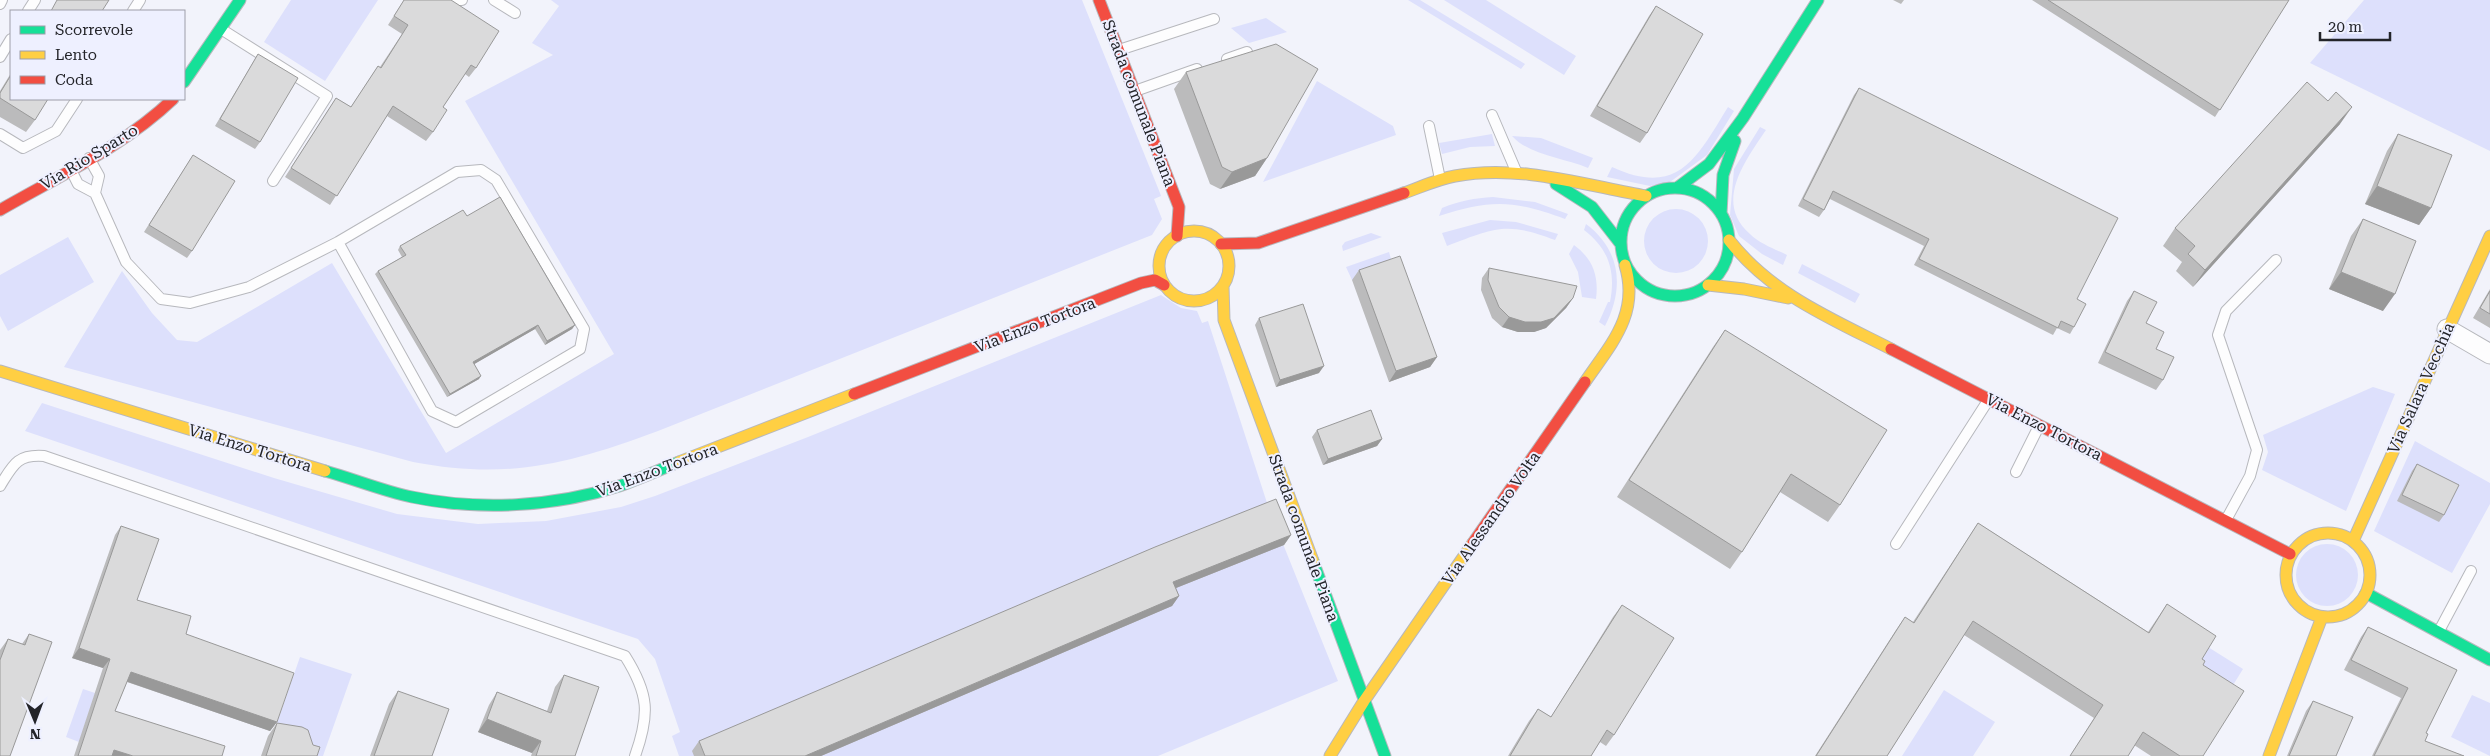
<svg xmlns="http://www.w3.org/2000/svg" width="2490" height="756" font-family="'Roboto Serif',serif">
  <rect width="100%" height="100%" fill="#f2f3fb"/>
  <path fill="#dde0fc" d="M291,0h87l-53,81 -61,-39z
    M551,0h531l78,193 1,3 -7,3 8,20 -10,16 -494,196c-89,33 -149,49 -245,31l-349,-95 58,-96 30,42 25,27 20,2 135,-79 114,190 168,-99 -149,-253 88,-46 -21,-12 27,-37z
    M1408,0h12l105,64 -4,5z
    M1444,0h42l90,56 -12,19z
    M2364,0h126v151l-180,-88z
    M1266,18l21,14 -38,11 -18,-15z
    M1317,81l76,45 3,9 -133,47z
    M1728,107l6,4 -27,44 -37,27 -20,4 -43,-9 5,-10c67,31 85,-10 116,-60z
    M1760,127l6,3c-20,30 -53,72 -16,104 10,10 25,15 37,21l-4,10 -21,-11 -23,-18 -9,-21 4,-46z
    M1492,134l3,12 -25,1 -28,7 -3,-11z
    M1512,136l29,2 52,20 -5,10c-24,-10 -59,-13 -76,-32z
    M1493,197l42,5 33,12 -3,5c-51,-19 -74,-20 -126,-3l3,-8c17,-7 33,-10 51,-11z
    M1644 241a32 32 0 1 1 64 0a32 32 0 1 1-64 0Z
    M1490,220l26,2 42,12 -3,6c-49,-19 -61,-12 -108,6l-5,-13z
    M1586,224c36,27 38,65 19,102l-6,-4 9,-20h2c6,-30 -1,-53 -26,-72z
    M1371,233l11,4 -39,14 -1,-5 3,-4z
    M68,237l26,45 -86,49 -8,-15v-41z
    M1574,245c19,14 25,31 22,54l-14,-2 -4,-25 -9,-18z
    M1389,252l4,14 -41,14 -6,-13z
    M1802,264l58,30 -5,9 -57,-30z
    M1161,295l20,13 16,3 5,12 6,-2 61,188 69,172 -180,75h-479l-7,-20 8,-4 -25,-73 -17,-20 -613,-208 17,-28 232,75 123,36 81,10 68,-3 75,-14 34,-11 153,-59z
    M2373,387l22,7 -49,117 -84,-41 6,-18 -5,-17z
    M2415,441l75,42v21l-38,69 -78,-42z
    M2296 575a31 31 0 1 1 62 0a31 31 0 1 1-62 0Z
    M2208,647l35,22 -18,29 -32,-26z
    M300,657l52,17 -29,82h-21l-33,-10z
    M83,689l12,4 -16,49 -13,-5z
    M1944,690l51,32 -22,34h-71z
    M2472,695l18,8v53l-39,-19z"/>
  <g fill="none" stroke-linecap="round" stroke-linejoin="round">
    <defs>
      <path id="lane" d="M456,0h6
        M494,0l21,13
        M0,4l2,-4
        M28,11l7,-11
        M133,11l7,-11
        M221,29l106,67 -54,85
        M1119,50l95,-31
        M0,57l11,-18
        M1227,59l20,-7
        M1135,91l62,-22
        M1492,115l24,56
        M1429,126l11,53
        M0,134l23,14 33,-17 21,-32
        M89,158l10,18 -4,17 31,69 35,37 29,4 59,-16 89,-45 119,-70 24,-2 15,10 88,149 -4,20 -124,73 -24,-11 -94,-169
        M71,170l7,14 17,9
        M2016,472l23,-46
        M0,486c13,-21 17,-32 44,-30l581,200c24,38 25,58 10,100
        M2226,520l24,-44 7,-26 -39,-115 8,-24 50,-51
        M1896,544l93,-145
        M2439,631l32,-60"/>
      <path id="street" d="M2447,329l43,25"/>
      <path id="fast" d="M184,82l56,-82
        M1556,184l36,23 28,36
        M1621 242a54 54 0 1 1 108 0a54 54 0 1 1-108 0Z
        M1677,188l32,-24 34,-46 75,-118
        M1721,214l2,-39 12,-34
        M325,471c29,8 58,20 87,26 67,14 142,10 207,-11 20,-7 40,-16 60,-24
        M1313,561l72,195
        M2366,593l124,67"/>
      <path id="slow" d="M1404,193c17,-6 34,-14 51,-17 64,-12 129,9 191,20
        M1159 266a35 35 0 1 1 70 0a35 35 0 1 1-70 0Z
        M1729,240c42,54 103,79 162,109
        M1708,285l36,4 44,9
        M1223,286l1,34 89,241
        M0,371l325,100
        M1585,382c26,-38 55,-68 40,-117
        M679,462l175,-68
        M2286 575a42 42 0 1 1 84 0a42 42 0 1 1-84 0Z
        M2353,541l137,-305
        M1330,756l34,-55 109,-158
        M2269,756l53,-139"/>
      <path id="jam" d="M1099,0l80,207 -2,29
        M0,210c59,-34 124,-64 173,-111
        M1221,244l37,-1 146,-50
        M1891,349l399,205
        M854,394l287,-111 14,-3 9,5
        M1473,543l112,-161"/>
    </defs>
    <use href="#lane" stroke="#b7b8bd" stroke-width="12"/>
    <use href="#street" stroke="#b7b8bd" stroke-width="21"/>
    <use href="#fast" stroke="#b7b8bd" stroke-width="13"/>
    <use href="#slow" stroke="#b7b8bd" stroke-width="13"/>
    <use href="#jam" stroke="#b7b8bd" stroke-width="13"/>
    <use href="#lane" stroke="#fdfdfe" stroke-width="10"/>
    <use href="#street" stroke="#fdfdfe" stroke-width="19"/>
    <use href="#fast" stroke="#16e098" stroke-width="11"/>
    <use href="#slow" stroke="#ffcf43" stroke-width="11"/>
    <use href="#jam" stroke="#f24e42" stroke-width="11"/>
  </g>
  <path fill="#bbbbbc" d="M404,0h47l25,68 -7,9 -4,-3 -22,33 -10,25 -7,9 -39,-25 -57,89 -45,-28 51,-79 15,9 27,-41 2,1 22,-33 -14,-9z
    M1893,0h11l-3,4z
    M2032,0h257l-74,117z
    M1656,6l-9,127 -7,10 -50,-27 59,-100z
    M258,54l2,88 -5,7 -40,-23z
    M1186,72l81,86 -12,18 -35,13 -10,-5 -36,-95z
    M11,73v26l24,21 -9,12 -26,-15v-26z
    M1859,88l218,211 -3,28 -4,7 -13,-6 -4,7 -139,-70 10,-19 -94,-47 -6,11 -5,7 -21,-11 56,-111z
    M2328,101l12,23 -147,163 -17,-16 6,-9 -19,-16 12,-18z
    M2398,134l33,74 -12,17 -54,-21 22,-53z
    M193,155l-1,96 -5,7 -43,-26z
    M467,216l108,109 -3,4 -27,16 -10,-16 -61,35 5,15 -32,18 -72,-123 3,-3 24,-14 -4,-7 2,-4z
    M2363,219l20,92 -54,-22 22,-53z
    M1489,268l84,30 -7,10 -20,20 -12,4h-16l-16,-5 -10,-9 -11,-28 1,-12z
    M1359,270l78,87 -7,10 -41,15 -37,-102z
    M2490,289v39l-17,-10z
    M2134,291l22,58 7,31 -7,10 -58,-27 29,-62z
    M1259,318l60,55 -43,14 -21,-62z
    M1725,330l115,175 -12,17 -48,-30 -38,60 -12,17 -113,-72 96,-150z
    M1317,430l65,9 -5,7 -54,19 -11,-28z
    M2417,464l27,51 -5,7 -42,-21 15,-30z
    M1978,523l170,109 19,-28 35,55 1,6v91h-52l-17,-11 -6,11h-58l24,-38 -130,-83 -77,121h-72l81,-126 9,-13 8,5z
    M121,526l16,74 49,34 91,88 -7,9 -143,-49 -12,29 107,45h-148l29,-88 -31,-10 43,-123z
    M1291,535l-7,10 -108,43 3,8 -7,10 -351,150h-127l-2,-5 7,-10z
    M1622,605l-8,130 -8,11 -6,-4 -9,14h-83l21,-35 9,-12 13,8 62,-100z
    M2368,627l89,43 -31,63 -1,8 39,15h-92l29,-58 -57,-28 17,-33z
    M29,634l-29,122v-106l8,-11 14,5z
    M564,675l11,81h-44l1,-3 -54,-21 11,-27 8,-13 50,19 8,-24z
    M398,691l34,65h-62l19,-52z
    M2313,701l23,55h-49l19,-45z
    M277,723l40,33h-56l7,-20z"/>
  <path fill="#999" d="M2352,107l-12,17 -147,163 12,-17z
    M1267,158l-12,18 -35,13 12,-17z
    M2377,186l54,22 -12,17 -54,-21z
    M2341,272l54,22 -12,17 -54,-22z
    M1573,298l-7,10 -20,20 -12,4h-16l-16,-5 7,-10z
    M538,325l-3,4 -64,37 2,-4z
    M575,325l-3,4 -27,16 2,-4z
    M1437,357l-7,10 -41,15 7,-11z
    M1324,366l-5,7 -43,14 4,-7z
    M481,376l-2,3 -32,18 3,-3z
    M1382,439l-5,7 -54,19 5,-6z
    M1291,535l-7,10 -118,47 7,-10z
    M1179,596l-7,10 -351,150h-16z
    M79,648l31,11 -7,9 -31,-10z
    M131,672l146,50 -7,9 -145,-50z
    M487,719l54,22 -9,12 -54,-21z
    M114,750l19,6h-23z"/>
  <path fill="#dadadb" stroke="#999" d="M57,0h52l-7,11h-51z
    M404,0h47l48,31 -23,37 -5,-3 -28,42 4,3 -14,22 -40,-26 -56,90 -46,-28 45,-70 15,9 27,-41 3,2 27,-43 -14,-9z
    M2048,0h241l-69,110z
    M1656,6l47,28 -56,99 -50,-27z
    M1276,44l42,25 -51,89 -35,14 -10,-5 -36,-95z
    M258,54l40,24 -38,64 -40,-23z
    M11,75v24h37l-13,21 -35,-22v-5z
    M2307,82l21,19 8,-9 16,15 -147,163 -17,-16 7,-8 -20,-18z
    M1859,88l259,130 -41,81 9,5 -12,23 -13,-6 -3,7 -139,-69 10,-20 -96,-48 -9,19 -21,-11z
    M2398,134l54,21 -21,53 -54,-22z
    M193,155l42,26 -43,70 -43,-26z
    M500,197l75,128 -28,16 -9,-16 -65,37 8,14 -31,18 -72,-123 28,-16 -6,-9 63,-36 4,6z
    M2363,219l53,22 -21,53 -54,-22z
    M1400,256l37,101 -41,14 -37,-101z
    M1489,268l88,18 -4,12 -19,20 -13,4h-16l-16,-5 -10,-10 -11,-27z
    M2134,291l23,11 -11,21 18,9 -8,17 18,8 -11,23 -58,-28z
    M2490,291v23l-10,-6z
    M1303,304l21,62 -44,14 -21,-62z
    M1725,330l162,100 -47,75 -49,-31 -49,78 -113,-72z
    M1371,410l11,29 -54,20 -11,-29z
    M2417,464l42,21 -15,30 -42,-20z
    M1276,499l15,36 -118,47 6,14 -374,160h-100l-6,-15 456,-194z
    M1978,523l171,110 18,-29 49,32 -14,23 3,2 -2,4 41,26 -41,65h-23l-37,-24 -15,24h-58l33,-51 -130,-84 -86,135h-71l89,-139 9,6z
    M121,526l38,13 -22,61 54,16 -5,18 108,39 -17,49 -146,-50 -16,39 110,35 -3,10h-89l-19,-6 -2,6h-34l32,-97 -31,-11z
    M1622,605l52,33 -60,97 -7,-5 -16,26h-81l28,-47 13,8z
    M2368,627l89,43 -31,63 2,1 -3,7 39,15h-90l34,-68 -57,-28z
    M29,634l23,8 -42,114h-10v-96l8,-21 17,6z
    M564,675l35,12 -24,69h-39l5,-15 -54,-22 10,-27 54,21z
    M398,691l51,18 -17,47h-58z
    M2313,701l40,16 -17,39h-47z
    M277,723l25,4 6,3 5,15 7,2 -3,9h-51z"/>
  <g text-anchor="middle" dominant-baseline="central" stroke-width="4" stroke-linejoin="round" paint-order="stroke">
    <g font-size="16" fill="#232429" stroke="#eef0ff">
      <text transform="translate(1139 103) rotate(69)">Strada comunale Piana</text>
      <text transform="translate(89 157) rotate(-31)">Via Rio Sparto</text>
      <text transform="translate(1035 325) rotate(-21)">Via Enzo Tortora</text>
      <text transform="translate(2421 388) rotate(-66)">Via Salara Vecchia</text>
      <text transform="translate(2044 427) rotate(27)">Via Enzo Tortora</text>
      <text transform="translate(250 448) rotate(17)">Via Enzo Tortora</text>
      <text transform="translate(657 470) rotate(-20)">Via Enzo Tortora</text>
      <text transform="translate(1491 518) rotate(-55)">Via Alessandro Volta</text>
      <text transform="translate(1304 538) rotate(70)">Strada comunale Piana</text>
    </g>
  </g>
  <rect x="10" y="10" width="175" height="90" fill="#eef0ff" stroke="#9d9ea9"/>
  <rect x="20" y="26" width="25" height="8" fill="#16e098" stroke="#9d9ea9"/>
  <text x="55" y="35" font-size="15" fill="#232429">Scorrevole</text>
  <rect x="20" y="51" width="25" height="8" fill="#ffcf43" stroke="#9d9ea9"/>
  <text x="55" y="60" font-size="15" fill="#232429">Lento</text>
  <rect x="20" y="76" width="25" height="8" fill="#f24e42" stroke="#9d9ea9"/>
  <text x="55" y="85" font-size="15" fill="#232429">Coda</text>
  <g transform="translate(35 721) rotate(179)" stroke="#eef0ff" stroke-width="4" paint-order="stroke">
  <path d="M0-4L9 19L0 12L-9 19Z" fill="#232429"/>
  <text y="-8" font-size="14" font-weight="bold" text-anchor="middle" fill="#232429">N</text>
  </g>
  <path d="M2320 32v8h70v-8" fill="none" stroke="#232429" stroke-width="2.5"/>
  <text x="2328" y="32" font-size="15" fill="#232429" stroke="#eef0ff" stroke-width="4" paint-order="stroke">20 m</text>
</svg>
